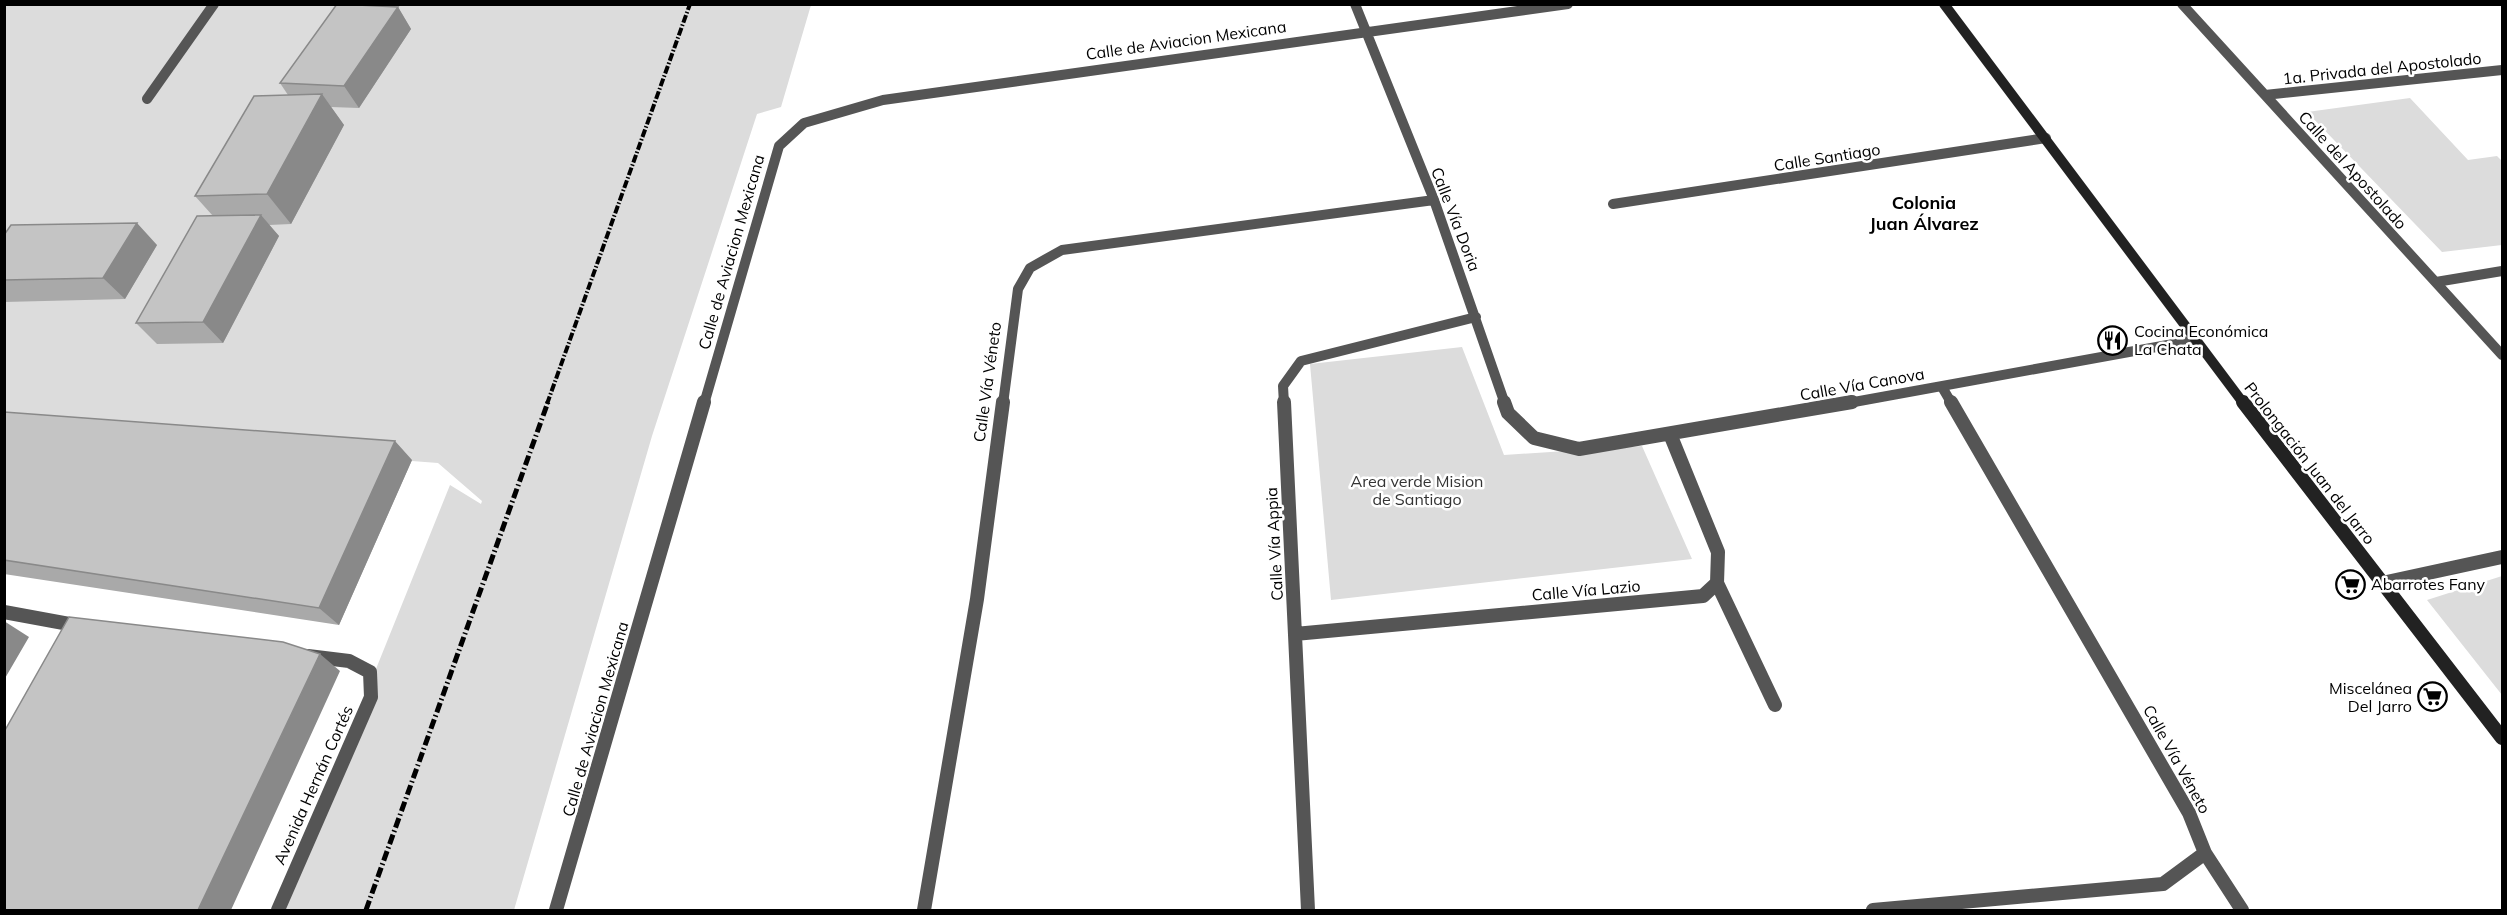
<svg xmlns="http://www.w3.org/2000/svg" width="2507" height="915" font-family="Mulish,sans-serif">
  <rect width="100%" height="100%" fill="#fff"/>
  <path fill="#dcdcdc" d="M4,5h807l-30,102 -24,7 -105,322 -138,474h-235l171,-425 31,19 1,-3 -44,-38 -433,-33z
    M2410,98l58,62 29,-4 5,5v84l-60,7 -135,-140z
    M1462,347l42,108 138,-9 50,113 -361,41 -21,-236z
    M2502,576v119l-75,-95z"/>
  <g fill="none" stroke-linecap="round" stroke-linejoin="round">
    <path stroke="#555" stroke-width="10" d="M1355,4l79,196 71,204
      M2182,4l320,351
      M2265,95l237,-25
      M147,99l67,-95
      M1613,204l433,-66
      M2436,282l66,-11
      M1942,387l10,17
      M704,404l75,-258 25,-23 79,-23 685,-96
      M1003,404l15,-115 12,-21 32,-18 372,-50
      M1284,404l-1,-18 18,-25 175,-44
      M1843,404l352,-64"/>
    <path stroke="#555" stroke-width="14" d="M1284,402l24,508
      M1504,402l4,11 26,25 45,11 273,-47
      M1951,402l238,411 16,40 37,57
      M1717,583l58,122
      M2382,583l120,-26
      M4,612l76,14
      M1295,634l408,-38 14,-13 1,-31 -48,-118
      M278,910l93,-213 -1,-25 -21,-11 -41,-5
      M556,910l148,-508
      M924,910l53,-311 26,-197
      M1873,910l290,-26 42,-31"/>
    <path stroke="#222" stroke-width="10" d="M1944,4l300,400"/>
    <path stroke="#222" stroke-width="14" d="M2243,402l259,336"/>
    <path stroke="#000" stroke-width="4" stroke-dasharray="8 2 1.5 2" stroke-linecap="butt" d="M547,404l143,-400"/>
    <path stroke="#000" stroke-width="5" stroke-dasharray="10 3 1.5 3" stroke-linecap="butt" d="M366,910l182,-508"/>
  </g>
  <path fill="#a9a9a9" d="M398,7l13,22 -52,79 -28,-1 13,18 -53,99 -22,1 10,11 -56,107 -66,1 -21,-21 77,-107 -18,-20 93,-101 -8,-12z
    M4,235l153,10 -32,54 -121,3z
    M4,412l408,48 -73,165 -335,-51z"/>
  <path fill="#898989" d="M398,7l13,22 -52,79 -15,-22z
    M322,94l22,31 -53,99 -24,-30z
    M261,215l18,21 -56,107 -20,-21z
    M137,223l20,22 -32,54 -22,-21z
    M395,441l17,19 -73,165 -20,-17z
    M4,621l25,16 -25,43z
    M320,654l20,17 -109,239h-33z"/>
  <path fill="#c4c4c4" stroke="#898989" stroke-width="1.5" d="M337,4l61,3 -54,79 -64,-3z
    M322,94l-55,100 -72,2 59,-100z
    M261,215l-58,107 -67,1 61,-107z
    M137,223l-34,55 -99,2v-45l7,-10z
    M4,412l391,29 -76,167 -315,-48z
    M69,617l214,25 37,12 -122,256h-194v-178z"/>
  <defs>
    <symbol id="restaurant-ring" viewBox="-11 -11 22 22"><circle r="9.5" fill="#fff" stroke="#000" stroke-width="1.5"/><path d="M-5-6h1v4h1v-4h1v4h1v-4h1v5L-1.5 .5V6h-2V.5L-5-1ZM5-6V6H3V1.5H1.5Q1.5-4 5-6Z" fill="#000"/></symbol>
    <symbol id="supermarket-ring" viewBox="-11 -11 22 22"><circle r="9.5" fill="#fff" stroke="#000" stroke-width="1.5"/><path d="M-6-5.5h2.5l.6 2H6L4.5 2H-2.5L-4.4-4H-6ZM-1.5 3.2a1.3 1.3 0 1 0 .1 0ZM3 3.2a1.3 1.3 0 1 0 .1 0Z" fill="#000"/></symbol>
  </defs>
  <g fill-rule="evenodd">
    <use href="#restaurant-ring" x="2096" y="324" width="33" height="33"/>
    <use href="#supermarket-ring" x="2334" y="568" width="33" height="33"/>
    <use href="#supermarket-ring" x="2416" y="680" width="33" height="33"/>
  </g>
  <g text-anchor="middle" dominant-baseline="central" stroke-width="5" stroke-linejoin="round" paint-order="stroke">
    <g font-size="16" fill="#000" stroke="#fff">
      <text transform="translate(1186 40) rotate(-8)">Calle de Aviacion Mexicana</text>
      <text transform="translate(2382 68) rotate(-6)">1a. Privada del Apostolado</text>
      <text transform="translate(1827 157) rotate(-9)">Calle Santiago</text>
      <text transform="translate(2353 170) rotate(48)">Calle del Apostolado</text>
      <text transform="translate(1456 219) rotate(69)">Calle Vía Doria</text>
      <text transform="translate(731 252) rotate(-74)">Calle de Aviacion Mexicana</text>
      <text transform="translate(987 382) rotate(-82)">Calle Vía Véneto</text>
      <text transform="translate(1862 384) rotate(-10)">Calle Vía Canova</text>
      <text transform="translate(2310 463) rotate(52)">Prolongación Juan del Jarro</text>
      <text transform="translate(1274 544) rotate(-93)">Calle Vía Appia</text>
      <text transform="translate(1586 590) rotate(-5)">Calle Vía Lazio</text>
      <text transform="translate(595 719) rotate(-74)">Calle de Aviacion Mexicana</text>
      <text transform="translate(2177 759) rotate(61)">Calle Vía Véneto</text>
      <text transform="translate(313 785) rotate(-66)">Avenida Hernán Cortés</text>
    </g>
    <g font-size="16" fill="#000" stroke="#fff" text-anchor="start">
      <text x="2134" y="331">Cocina Económica<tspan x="2134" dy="18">La Chata</tspan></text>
      <text x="2371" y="584">Abarrotes Fany</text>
      <text x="2412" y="688" text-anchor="end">Miscelánea<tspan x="2412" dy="18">Del Jarro</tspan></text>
    </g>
    <g font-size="16" fill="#333" stroke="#fff">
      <text x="1417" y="481">Area verde Mision<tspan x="1417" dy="18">de Santiago</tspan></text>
    </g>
    <g font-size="18" font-weight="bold" fill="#000" stroke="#fff">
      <text x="1924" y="202">Colonia<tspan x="1924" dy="21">Juan Álvarez</tspan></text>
    </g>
  </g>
  <rect width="2507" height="915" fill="none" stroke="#000000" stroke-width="12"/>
</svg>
